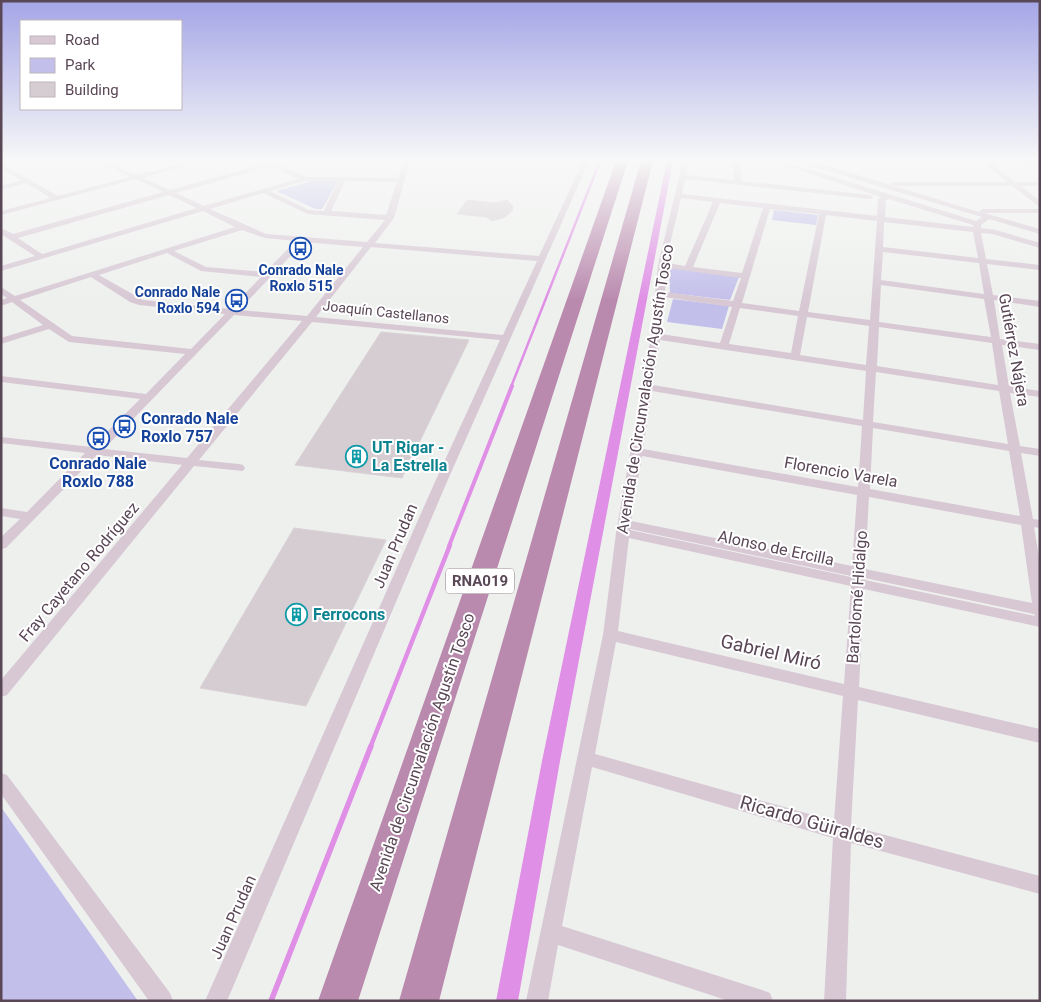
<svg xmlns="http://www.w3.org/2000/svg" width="1041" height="1002" font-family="Roboto,sans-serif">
  <rect width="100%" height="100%" fill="#eef0ee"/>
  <path fill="#c3bfeb" d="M312,181h26l-16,28h-6l-40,-18z
    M774,210l44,5 -2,10 -44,-5z
    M669,268l70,9 -9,23 -60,-7z
    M673,299l56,7 -7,23 -55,-7z
    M1,807l137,194h-137z"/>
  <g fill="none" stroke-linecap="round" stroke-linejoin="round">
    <path stroke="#df8fe5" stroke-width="2.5" d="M511,387l89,-226"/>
    <path stroke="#df8fe5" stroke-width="4" d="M449,546l63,-160"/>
    <path stroke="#df8fe5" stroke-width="4.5" d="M370,748l80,-203"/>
    <path stroke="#df8fe5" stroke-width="5.5" d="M271,1001l100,-255"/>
    <path fill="#df8fe5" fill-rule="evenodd" d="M667,161h6l-113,600 -42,240h-22l46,-240z"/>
  </g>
  <path fill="#d5cdd2" stroke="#d9d2d6" d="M467,200l29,3 11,-3 6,6 -1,5 -7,6 -13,4 -6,-4 -29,-3z
    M381,332l88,8 -67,138 -107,-13z
    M294,528l92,12 -80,166 -106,-18z"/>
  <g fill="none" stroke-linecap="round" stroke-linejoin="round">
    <path fill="#d7c8d4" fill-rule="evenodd" d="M99,161c14,0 29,15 40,13 21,-2 40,-13 61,-13l-57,17 27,12 104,-29h11l-8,3 28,13 93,1 6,-17h6l-16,57 -19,25 164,13 44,-95h6l-143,323 -219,517h-22l229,-517 66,-144 -188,-18 -113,138 40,4 4,1 2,3 -2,3 -49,-5 -187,229 -6,2v-17l181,-215 -85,-10 -91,93 -5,1v-12l19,-18 -19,-3v-8l26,4 58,-59 -84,-10v-6l91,10 48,-48 -139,-17v-6l145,18 39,-40 -116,-12 -20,-13 -48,15v-6l42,-13 -31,-23 -11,4v-6l6,-2 -6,-4v-7l14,9 220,-69 -32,-16 -202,60v-5l34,-10 -34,-22v-6l12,6 150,-42 -27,-13 -135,36v-4l50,-13 -25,-15 -25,7v-4l20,-6 -20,-11v-5l57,32 72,-19zM271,166l27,13 -94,27 -28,-13zM304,181h34l-14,30 -15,-1 -39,-19zM345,181l52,1 -11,33 -55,-4zM263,193l45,21 77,6 -18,22 -101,-8 -56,-25zM169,195l28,13 -155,46 -24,-16zM242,230l23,8 31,3 -31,31 -59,-5 -32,-16zM304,242l59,5 -56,69 -68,-6zM371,247l166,14 -34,74 -187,-18zM167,253l34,18 60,6 -31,32 -87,-9 -44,-25zM91,277l39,25 9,3 86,9 -34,35 -119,-13 -52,-36zM234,315l68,6 -115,137 -83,-9z
      M683,161h6l-3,14 48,5v-19h6l1,20 129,14 4,2 -4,2 -185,-20 -3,15 195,22 1,-17 3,-2 -110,-36h11l194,60 6,-4 -171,-51 -7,-5h8l167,51 3,-3h58v4h-56l56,16v5l-51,-15 -8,6v3l15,2 44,13v5l-48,-14 -11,-1 5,26 54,6v5l-53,-6 6,31 47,6v6l-46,-7 6,39 40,5v6l-38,-5 7,41 31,5v6l-30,-4 10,53 20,3v7l-19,-3 12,66 7,1v8l-6,-1 6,36v64l-176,-38 -5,98 181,42v14l-182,-43 -7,126 189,50v18l-189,-51 -5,158h-22l9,-163 -241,-71 -30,159 200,64 8,3 3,8h-44l-171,-56 -10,56h-22l77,-366 13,-102 35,-197 7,-71zM681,198l32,4 -28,64 -17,-3 1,-15zM889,199l84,26v2l-88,-10 1,-17zM720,203l43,5 -21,65 -49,-6zM770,209l49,5 -20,97 -57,-8zM826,215l51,6 -7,99 -62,-8zM884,222l89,10 5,26 -95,-11zM883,252l96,11 5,31 -103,-14zM667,268l74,10 -8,23 -68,-9zM881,285l103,14 7,38 -112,-15zM664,297l68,10 -12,36 -59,-9zM740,308l58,8 -7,37 -62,-9zM807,317l62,9 -3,39 -66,-10zM879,327l113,16 6,42 -121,-19zM660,340l206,31 -3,49 -210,-35zM876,372l123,19 9,53 -135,-22zM652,391l210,35 -4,61 -215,-38zM873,428l136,23 11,65 -150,-27zM642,456l215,39 -5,71 -221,-45zM869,497l152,28 11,78 -167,-34zM630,529l221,47v1l-221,-47zM629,538l222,48 -7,98 -226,-53zM865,578l169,36 1,2 -170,-36zM616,642l227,54 -9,125 -239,-67z
      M982,161h7l26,21h25v4h-19l19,15v6l-28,-21h-118l-3,-2 3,-2h113z
      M1007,161l33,1v4l-30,-3z
      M1,773l6,2 163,218 3,8h-24l-148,-207z"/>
    <path fill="#b989ae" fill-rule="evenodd" d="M616,161h12l-270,840h-40z
      M641,161h12l-214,840h-40z"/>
  </g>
  <linearGradient id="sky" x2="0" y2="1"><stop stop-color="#a4a5e7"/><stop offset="0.53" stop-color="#f7f8f7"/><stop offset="1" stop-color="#f7f8f7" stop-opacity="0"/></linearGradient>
  <rect width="1041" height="302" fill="url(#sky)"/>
  <defs>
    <symbol id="bus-ring" viewBox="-11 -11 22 22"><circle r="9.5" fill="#fff" stroke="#1a4fb4" stroke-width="1.5"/><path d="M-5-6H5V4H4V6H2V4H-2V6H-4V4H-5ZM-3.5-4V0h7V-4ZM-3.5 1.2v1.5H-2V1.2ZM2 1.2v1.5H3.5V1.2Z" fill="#1a4fb4"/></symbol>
    <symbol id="building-ring" viewBox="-11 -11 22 22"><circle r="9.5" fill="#fff" stroke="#0f9aa8" stroke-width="1.5"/><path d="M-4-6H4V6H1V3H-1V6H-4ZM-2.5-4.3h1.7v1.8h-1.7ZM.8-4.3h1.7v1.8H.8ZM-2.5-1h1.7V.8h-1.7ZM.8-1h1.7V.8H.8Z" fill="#0f9aa8"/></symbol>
  </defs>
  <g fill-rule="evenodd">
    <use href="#bus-ring" x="288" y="236" width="25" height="25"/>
    <use href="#bus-ring" x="224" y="288" width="25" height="25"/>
    <use href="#bus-ring" x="112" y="414" width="25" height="25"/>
    <use href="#bus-ring" x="86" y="426" width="25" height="25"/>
    <use href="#building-ring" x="344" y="444" width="25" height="25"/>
    <use href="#building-ring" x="284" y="602" width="25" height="25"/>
  </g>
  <g text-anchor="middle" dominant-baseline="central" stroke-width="4" stroke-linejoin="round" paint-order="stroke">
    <g font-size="14" font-weight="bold" fill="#164399" stroke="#fff">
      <text x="301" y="270">Conrado Nale<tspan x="301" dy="16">Roxlo 515</tspan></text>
      <text x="220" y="292" text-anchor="end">Conrado Nale<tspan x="220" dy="16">Roxlo 594</tspan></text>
    </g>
    <g font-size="14" fill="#5a4756" stroke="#fff">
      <text transform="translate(386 312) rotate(6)">Joaquín Castellanos</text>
    </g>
    <rect fill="#fff" stroke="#8c7e89" stroke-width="1" x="446" y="568.5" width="68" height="25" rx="4"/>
    <g font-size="15" font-weight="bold" fill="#5a4756">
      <text x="480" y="581">RNA019</text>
    </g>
    <g font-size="16" fill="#5a4756" stroke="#fff">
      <text transform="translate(1014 350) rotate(80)">Gutiérrez Nájera</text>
      <text transform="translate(645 389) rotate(-81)">Avenida de Circunvalación Agustín Tosco</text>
      <text transform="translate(841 472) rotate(10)">Florencio Varela</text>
      <text transform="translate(395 546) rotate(-67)">Juan Prudan</text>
      <text transform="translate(776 548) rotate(12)">Alonso de Ercilla</text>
      <text transform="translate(79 572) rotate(-50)">Fray Cayetano Rodríguez</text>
      <text transform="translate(857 597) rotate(-86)">Bartolomé Hidalgo</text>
      <text transform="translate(422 752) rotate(-71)">Avenida de Circunvalación Agustín Tosco</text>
      <text transform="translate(233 917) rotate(-66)">Juan Prudan</text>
    </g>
    <g font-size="16" font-weight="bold" fill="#164399" stroke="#fff" text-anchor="start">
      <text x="141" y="418">Conrado Nale<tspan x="141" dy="18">Roxlo 757</tspan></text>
      <text x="98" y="463" text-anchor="middle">Conrado Nale<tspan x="98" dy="18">Roxlo 788</tspan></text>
    </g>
    <g font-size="16" font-weight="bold" fill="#0d838f" stroke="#fff" text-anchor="start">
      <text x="372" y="447">UT Rigar -<tspan x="372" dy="18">La Estrella</tspan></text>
      <text x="313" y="614">Ferrocons</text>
    </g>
    <g font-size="19" fill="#5a4756" stroke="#fff">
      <text transform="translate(771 652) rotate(13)">Gabriel Miró</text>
      <text transform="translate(812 822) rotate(16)">Ricardo Güiraldes</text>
    </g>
  </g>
  <rect width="1041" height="1002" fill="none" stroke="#5a4756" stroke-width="5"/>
  <rect x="20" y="20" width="162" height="90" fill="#ffffff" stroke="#bdb5bb"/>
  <rect x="30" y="36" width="25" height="8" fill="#d7c8d4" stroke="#bdb5bb"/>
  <text x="65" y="45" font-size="15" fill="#5a4756">Road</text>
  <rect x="30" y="58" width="25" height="15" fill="#c3bfeb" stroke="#bdb5bb"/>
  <text x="65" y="70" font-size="15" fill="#5a4756">Park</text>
  <rect x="30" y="82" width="25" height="15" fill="#d5cdd2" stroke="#bdb5bb"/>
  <text x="65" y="95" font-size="15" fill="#5a4756">Building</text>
</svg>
